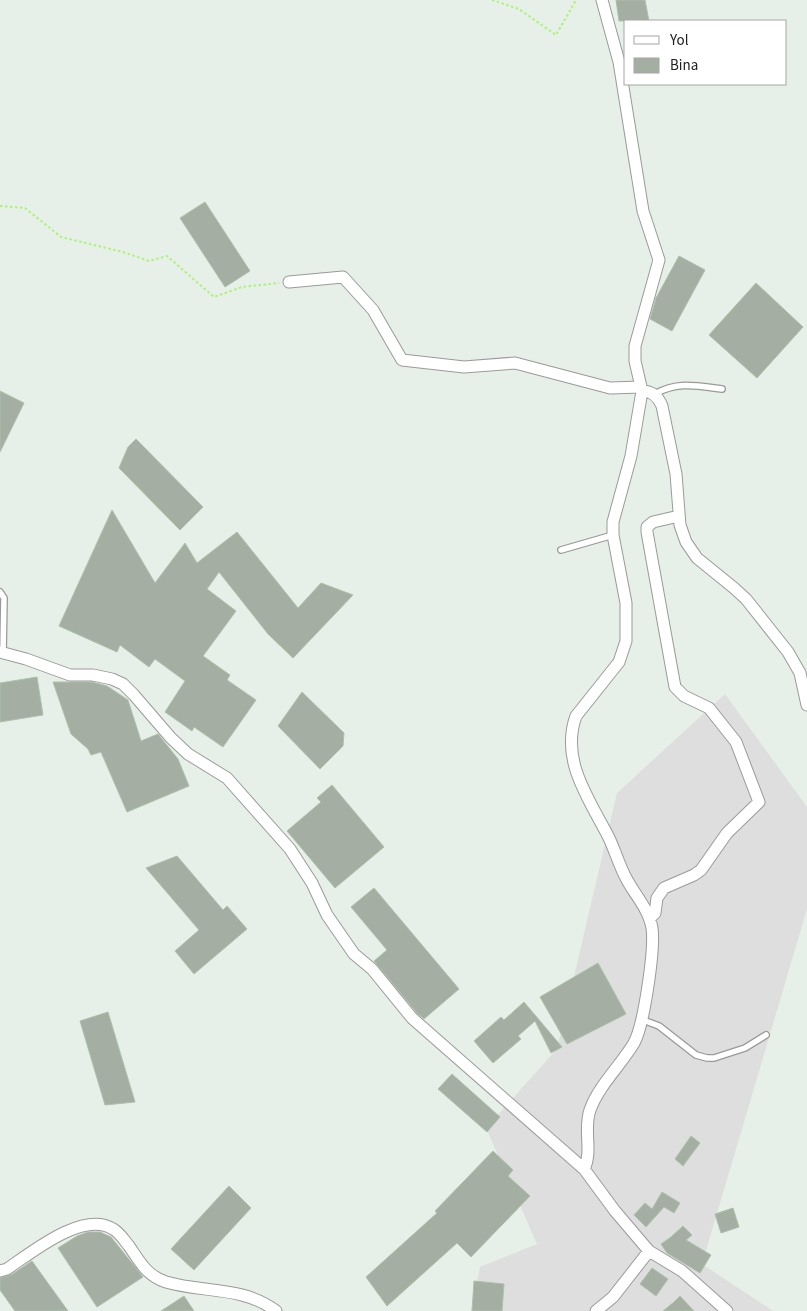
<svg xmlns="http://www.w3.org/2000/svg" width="807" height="1311" font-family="'Source Sans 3',sans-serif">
  <rect width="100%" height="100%" fill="#e7f0e8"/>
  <path fill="#dddedd" d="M725,694l82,113v102l-105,355 71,47h-302l9,-44 57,-23 -51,-116 71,-79 60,-256z"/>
  <path fill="#a4aea2" stroke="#acc1aa" d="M616,0h29l4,21h-30z
    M205,202l45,69 -25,16 -45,-69z
    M679,256l26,14 -33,61 -22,-12 6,-21z
    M756,283l47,44 -46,51 -48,-43z
    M0,391l24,12 -24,49z
    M136,439l67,68 -23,23 -61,-62 9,-21z
    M112,510l43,73 30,-40 12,20 40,-31 61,76 23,-25 32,12 -60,63 -25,-24 -49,-62 -12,17 29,22 -33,45 27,19 -3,5 29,20 -33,47 -29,-20 -2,4 -27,-19 20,-31 -30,-22 -6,8 -29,-22 -3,7 -58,-26z
    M37,677l6,38 -43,7v-39z
    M53,682h39l15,4 21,14 13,41 17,-7 20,25 11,27 -62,26 -26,-60 -10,3 -3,-6 -17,-15z
    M302,692l42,41 -1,13 -23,23 -42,-43z
    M332,785l52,62 -49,41 -48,-57 34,-29 -4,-4z
    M177,856l46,54 4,-4 20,23 -53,45 -19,-23 24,-21 -53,-62z
    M374,888l85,101 -35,30 -7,-6 -43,-52 13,-11 -36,-43z
    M598,963l28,51 -59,30 -27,-47z
    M524,1002l38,45 -11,6 -16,-32 -17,15 3,3 -28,24 -19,-22 27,-24 3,3z
    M108,1012l27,90 -30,3 -25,-84z
    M452,1074l48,43 -13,15 -49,-43z
    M691,1136l9,7 -17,23 -8,-7z
    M493,1151l20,19 -5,6 22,20 -59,61 -14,-14 -70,63 -21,-29 71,-64 -2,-2z
    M229,1186l22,22 -57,62 -23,-21z
    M662,1192l18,11 -6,10 -10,-6 -18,20 -12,-12 11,-12 7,6z
    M733,1208l6,19 -18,6 -6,-19z
    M683,1226l9,9 -6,5 25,15 -11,18 -33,-20 -6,-9 10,-7z
    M88,1232h12l11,5 32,40 -46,30 -39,-59 19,-12z
    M32,1261l36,50h-53l-15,-21v-12l11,-3z
    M652,1268l16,11 -12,17 -16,-12z
    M474,1281l30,3 -2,27h-30z
    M184,1296l10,15h-33z
    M680,1296l14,15h-31l11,-9z"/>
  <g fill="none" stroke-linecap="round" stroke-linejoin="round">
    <defs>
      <path id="service" d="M655,394c23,-13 42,-8 67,-5
        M561,550l52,-15
        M0,592l4,6 -1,55
        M643,1020l16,6 37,29 11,3h7l31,-10 21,-13"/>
      <path id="minor" d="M602,0l17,62 24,149 16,49 -24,86v15l7,30
        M289,282l54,-5 30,33 29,50 62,7 51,-4 95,25 30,-1
        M0,652l26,7 44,16h23l19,4 11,5 11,11 37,43 17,16 39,24 63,71 22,34 15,32 27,39 18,15 40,49 172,151 31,42 34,40 33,20 45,40
        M650,918l5,-5 2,-15 7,-10 30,-13 7,-5 26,-37 32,-31 -23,-60 -27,-34 -25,-12 -9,-9 -28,-155v-5l6,-5 26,-6
        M584,1169c9,-18 -1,-40 6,-59 9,-25 31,-45 44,-67 10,-18 21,-94 18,-115 -3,-19 -18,-34 -26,-50 -7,-13 -11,-28 -18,-42 -19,-37 -48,-76 -32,-120l43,-54 7,-21v-38l-13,-68v-13l18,-66 11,-65c10,0 16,5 20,15l14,68 4,51 6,17 11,16 37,30 12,11 42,53 12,21 7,32
        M0,1271l7,-2c24,-16 76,-59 106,-40 7,4 11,11 16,17 11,16 18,30 37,36 38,11 77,4 110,29
        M596,1311l17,-14 36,-46"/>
    </defs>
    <use href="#service" stroke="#9a9a9a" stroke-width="8"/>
    <use href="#minor" stroke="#9a9a9a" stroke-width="13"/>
    <path stroke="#abf375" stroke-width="2" stroke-dasharray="2.5 2.5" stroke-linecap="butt" d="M492,0l27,9 37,26 20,-35
      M0,206l25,2 36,29 62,15 26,9 18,-5 47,41 28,-10 37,-4"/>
    <use href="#service" stroke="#fff" stroke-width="5.5"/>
    <use href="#minor" stroke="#fff" stroke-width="11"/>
  </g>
  <rect x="624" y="20" width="162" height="65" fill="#ffffff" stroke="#a6a6a6"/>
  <rect x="634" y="36" width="25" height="8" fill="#ffffff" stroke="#a6a6a6"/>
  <text x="670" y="45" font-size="15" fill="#202020">Yol</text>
  <rect x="634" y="58" width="25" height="15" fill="#a4aea2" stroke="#a6a6a6"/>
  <text x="670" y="70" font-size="15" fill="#202020">Bina</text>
</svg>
